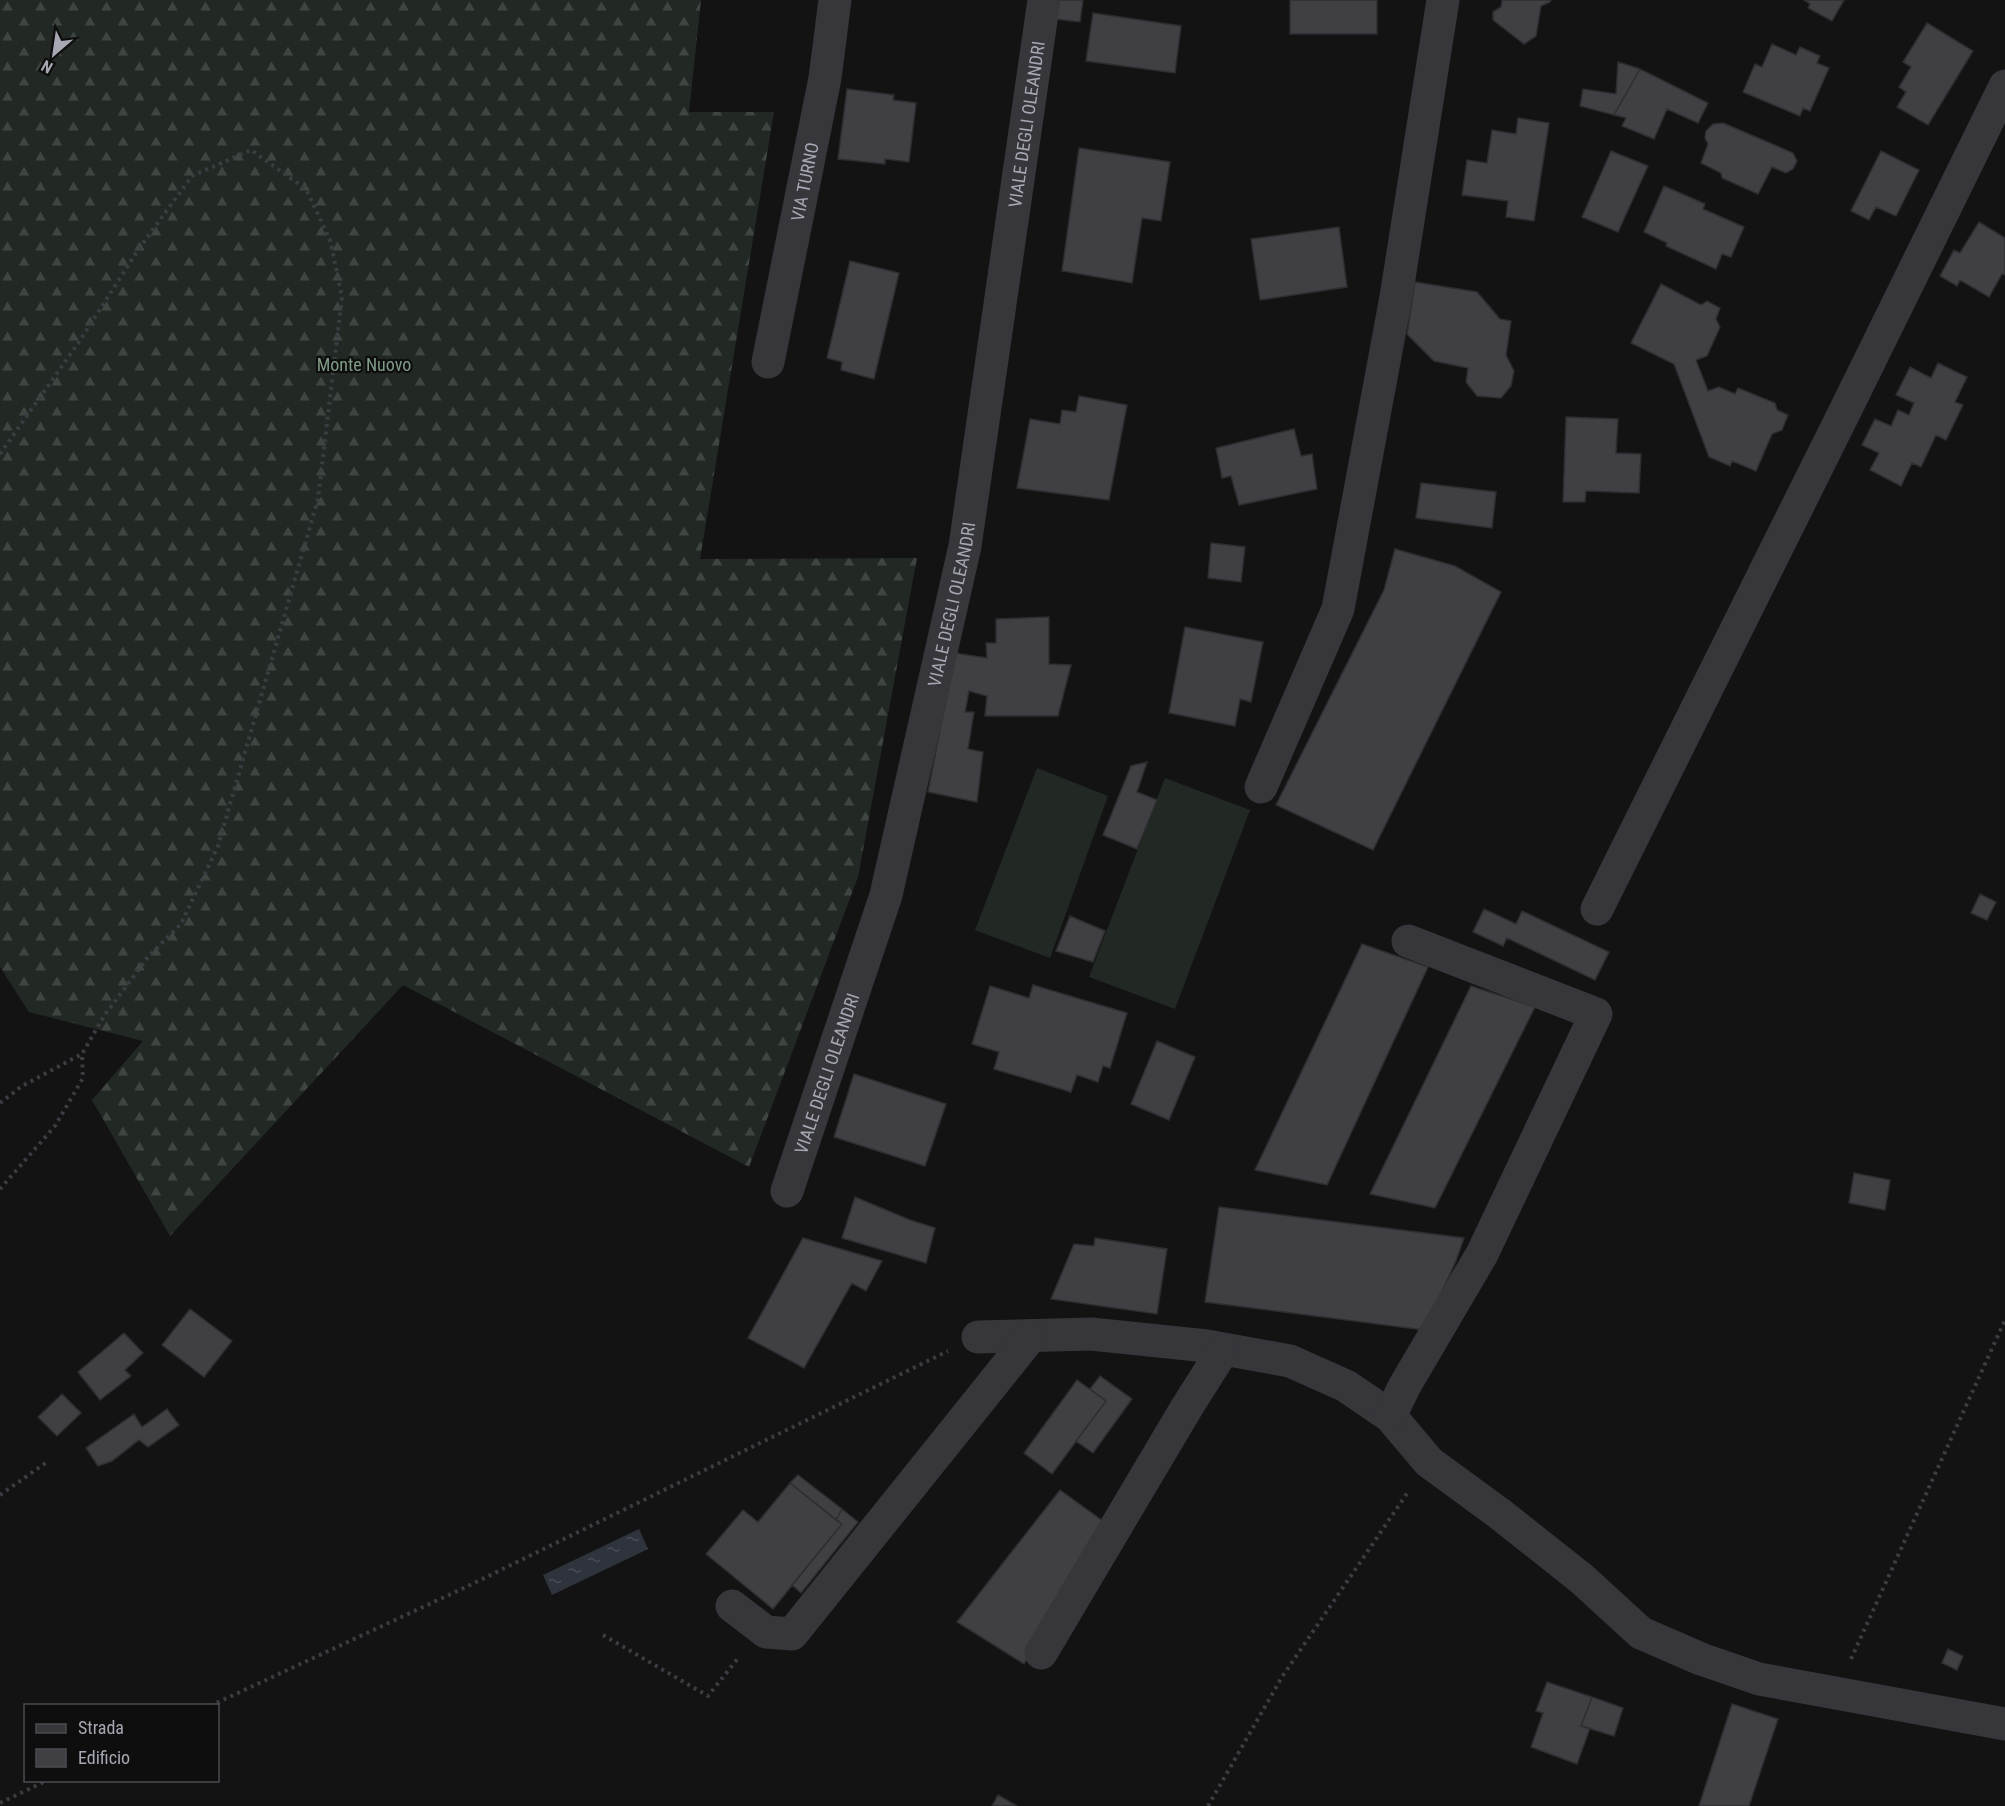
<svg xmlns="http://www.w3.org/2000/svg" width="2005" height="1806" font-family="'Roboto Condensed',sans-serif">
  <defs>
    <pattern id="forest-firs" width="22" height="20" patternUnits="userSpaceOnUse" patternTransform="scale(1.5)"><rect width="22" height="20" fill="#222924"/><path d="M5 1l3.5 6h-7zM16 11l3.5 6h-7z" fill="#3f4541"/></pattern>
    <pattern id="water-ripples" width="26" height="14" patternUnits="userSpaceOnUse" patternTransform="scale(1.5)"><rect width="26" height="14" fill="#2e333c"/><path d="M2 4q2-2 4 0t4 0M15 11q2-2 4 0t4 0" fill="none" stroke="#494e56"/></pattern>
  </defs>
  <rect width="100%" height="100%" fill="#131314"/>
  <path fill="#222924" d="M1037,768l71,28 -58,162 -75,-28z
    M1165,778l85,32 -75,199 -86,-32z"/>
  <path fill="url(#forest-firs)" d="M0,0h701l-12,112h85l-74,447 217,-1 -59,319 -109,290 -346,-182 -233,251 -78,-136 51,-59 -114,-29 -29,-45z"/>
  <path fill="url(#water-ripples)" d="M639,1529l9,20 -96,46 -9,-20z"/>
  <path fill="#404044" stroke="#2e2d30" stroke-width="1.5" d="M1059,0h24l-3,22 -24,-3z
    M1290,0h87v34h-87z
    M1502,0h49l-1,2 -9,4 -5,30 -12,8 -31,-24v-8l8,-5z
    M1804,0h40l-12,21 -24,-13 2,-4z
    M1093,13l88,13 -6,47 -89,-12z
    M1927,23l46,28 -45,74 -31,-18 9,-15 -7,-5 12,-20 -8,-5z
    M1772,44l24,11 4,-8 20,9 -3,7 12,5 -19,43 -7,-3 -3,8 -57,-24 12,-28 7,3z
    M1618,62l22,7 -26,46 -34,-9 3,-17 33,5z
    M1640,69l68,34 -10,20 -31,-14 -13,30 -32,-13 4,-8 -12,-3z
    M847,89l47,6 -1,5 23,3 -7,59 -24,-3v5l-47,-5z
    M1518,118l31,5 -15,98 -28,-4 2,-16 -46,-6 5,-35 20,3 5,-33 24,4z
    M1723,123l70,30 4,8 -4,8 -7,4 -14,-6 -14,27 -36,-16 -1,-5 -20,-10 7,-19 -3,-6 1,-7 7,-7z
    M1079,148l91,14 -9,59 -19,-3 -10,65 -70,-12z
    M1611,151l37,15 -30,66 -36,-15z
    M1881,151l38,19 -23,46 -20,-9 -7,13 -18,-9z
    M1664,186l41,18 -2,5 41,18 -13,30 -9,-3 -6,15 -50,-23 1,-3 -23,-11z
    M1979,222l26,16v37l-3,-1 -13,23 -29,-17 -3,6 -17,-10 14,-26 6,3z
    M1339,227l8,60 -87,13 -9,-61z
    M850,261l49,12 -25,106 -33,-9 1,-8 -15,-4z
    M1415,282l62,10 23,27 11,2 -5,34 8,16 -3,15 -10,12 -24,-2 -11,-14 2,-14 -34,-7 -27,-27z
    M1661,284l40,21 6,-4 13,7 -4,11 4,8 -13,29 -11,4 12,31 11,-4 16,7 3,-6 37,15 2,7 11,5 -6,15 -10,4 -16,37 -24,-10 -2,5 -21,-9 -35,-93 -43,-21z
    M1938,363l29,14 -12,25 8,3 -17,35 -10,-5 -15,32 -9,-4 -11,23 -31,-16 9,-17 -17,-8 13,-26 16,7 7,-16 11,5 5,-12 -18,-8 14,-28 21,11z
    M1079,396l48,9 -18,95 -92,-12 13,-69 30,5 2,-14 14,2z
    M1566,417l52,2 -2,34 25,1 -2,39 -53,-2 -1,11h-22z
    M1294,429l7,27 11,-2 5,35 -78,16 -8,-29 -9,2 -6,-30z
    M1421,483l75,9 -4,36 -76,-10z
    M1211,543l34,4 -4,35 -33,-4z
    M1395,549l60,17 46,26 -128,258 -97,-45 108,-215z
    M1049,617v47l22,1 -13,51h-73l2,-20 -18,-5 -4,21h9l-6,37 15,3 -6,50 -49,-10 27,-139 32,5 -1,-15h10v-24z
    M1185,627l78,15 -12,60 -11,-3 -5,27 -66,-13z
    M1147,762l-10,30 20,8 -20,49 -34,-14 28,-69z
    M1980,894l16,8 -9,18 -16,-7z
    M1484,909l32,15 6,-13 87,41 -14,28 -88,-42 -4,8 -30,-14z
    M1070,916l35,15 -12,31 -37,-11z
    M1362,944l66,23 -101,218 -72,-15z
    M1033,985l94,28 -17,55 -7,-2 -5,16 -21,-7 -6,17 -77,-23 5,-17 -27,-8 18,-58 39,12z
    M1471,986l64,21 -100,201 -65,-14z
    M1157,1041l38,16 -26,63 -38,-16z
    M854,1074l92,30 -21,62 -91,-29z
    M1854,1173l36,7 -5,30 -36,-7z
    M855,1197l55,23 25,8 -9,35 -84,-25z
    M1219,1207l245,31 -8,23 -32,69 -219,-28z
    M803,1238l79,23 -16,30 -14,-8 -48,85 -56,-30z
    M1095,1238l72,11 -10,65 -106,-15 23,-55 20,2z
    M190,1309l42,32 -28,36 -42,-32z
    M124,1333l19,20 -18,17 6,6 -31,24 -22,-28z
    M1100,1376l32,23 -39,54 -17,-12 30,-40 -16,-12z
    M1077,1380l29,21 -54,73 -28,-21z
    M62,1394l19,19 -24,23 -19,-19z
    M167,1409l12,16 -31,22 -9,-7 -27,21 -14,5 -12,-18 48,-34 8,13z
    M798,1475l44,34 -6,11 -46,-37z
    M790,1483l52,41 -69,85 -67,-55 37,-44 15,12z
    M1060,1490l47,34 -83,140 -67,-42z
    M842,1509l16,13 -57,71 -9,-8 50,-61 -6,-4z
    M1948,1649l15,7 -6,14 -15,-7z
    M1547,1682l45,15 -11,29 9,2 -13,36 -46,-17 12,-34 -7,-2z
    M1592,1697l31,11 -9,28 -33,-10z
    M1732,1704l46,15 -29,87h-50z
    M998,1795l19,11h-25z"/>
  <g fill="none" stroke-linecap="round" stroke-linejoin="round">
    <path stroke="#3c3d42" stroke-width="4" stroke-dasharray="3 4.5" stroke-linecap="butt" d="M0,454l81,-115 57,-89 54,-74 59,-26 55,39 24,51 12,57 -24,202 -100,347 -37,78 -33,33 -44,59 -22,38 1,24 -28,48 -55,63
      M0,1103l22,-17 60,-32
      M0,1495l47,-33
      M603,1635l105,61 31,-39
      M1851,1659l154,-339
      M210,1706l256,-119 482,-236
      M0,1803l48,-23
      M1208,1806l74,-129 126,-185"/>
    <g stroke="#36363b" stroke-width="33">
      <path id="s1" d="M768,362l57,-284 10,-78"/>
      <path d="M1261,787l77,-178 58,-312 47,-297"/>
      <path d="M1597,909l247,-496 161,-327"/>
      <path id="s2" d="M787,1191l99,-296 79,-349 79,-546"/>
      <path d="M978,1337l113,-3 116,12 83,15 56,25 44,30 39,46 71,52 82,65 59,54 60,26 58,20 246,45"/>
      <path d="M1390,1416l14,-29 78,-133 114,-240 -188,-73"/>
      <path d="M732,1606l34,26 26,2 239,-298"/>
      <path d="M1041,1653l146,-246 36,-57"/>
    </g>
  </g>
  <g text-anchor="middle" dominant-baseline="central" stroke-width="4.5" stroke-linejoin="round" paint-order="stroke">
    <g font-size="18" fill="#a6a8b3" stroke="#0e0e0f">
      <text stroke="none"><textPath href="#s2" startOffset="1096">VIALE DEGLI OLEANDRI</textPath></text>
      <text stroke="none"><textPath href="#s1" startOffset="184">VIA TURNO</textPath></text>
      <text stroke="none"><textPath href="#s2" startOffset="610">VIALE DEGLI OLEANDRI</textPath></text>
      <text stroke="none"><textPath href="#s2" startOffset="124">VIALE DEGLI OLEANDRI</textPath></text>
    </g>
    <g font-size="18" fill="#7f9c86" stroke="#0e0e0f">
      <text x="364" y="364">Monte Nuovo</text>
    </g>
  </g>
  <rect x="24" y="1704" width="195" height="78" fill="#0e0e0f" stroke="#4b4c51" stroke-width="1.5"/>
  <rect x="36" y="1724" width="30" height="9" fill="#36363b" stroke="#4b4c51" stroke-width="1.5"/>
  <text x="78" y="1734" font-size="18" fill="#a6a8b3">Strada</text>
  <rect x="36" y="1749" width="30" height="18" fill="#404044" stroke="#4b4c51" stroke-width="1.5"/>
  <text x="78" y="1764" font-size="18" fill="#a6a8b3">Edificio</text>
  <g transform="translate(54 54) rotate(209)" stroke="#0e0e0f" stroke-width="4.5" paint-order="stroke">
  <path d="M0-4.5L10 22L0 15L-10 22Z" fill="#a6a8b3"/>
  <text y="-9" font-size="16" font-weight="bold" text-anchor="middle" fill="#a6a8b3">N</text>
  </g>
</svg>
